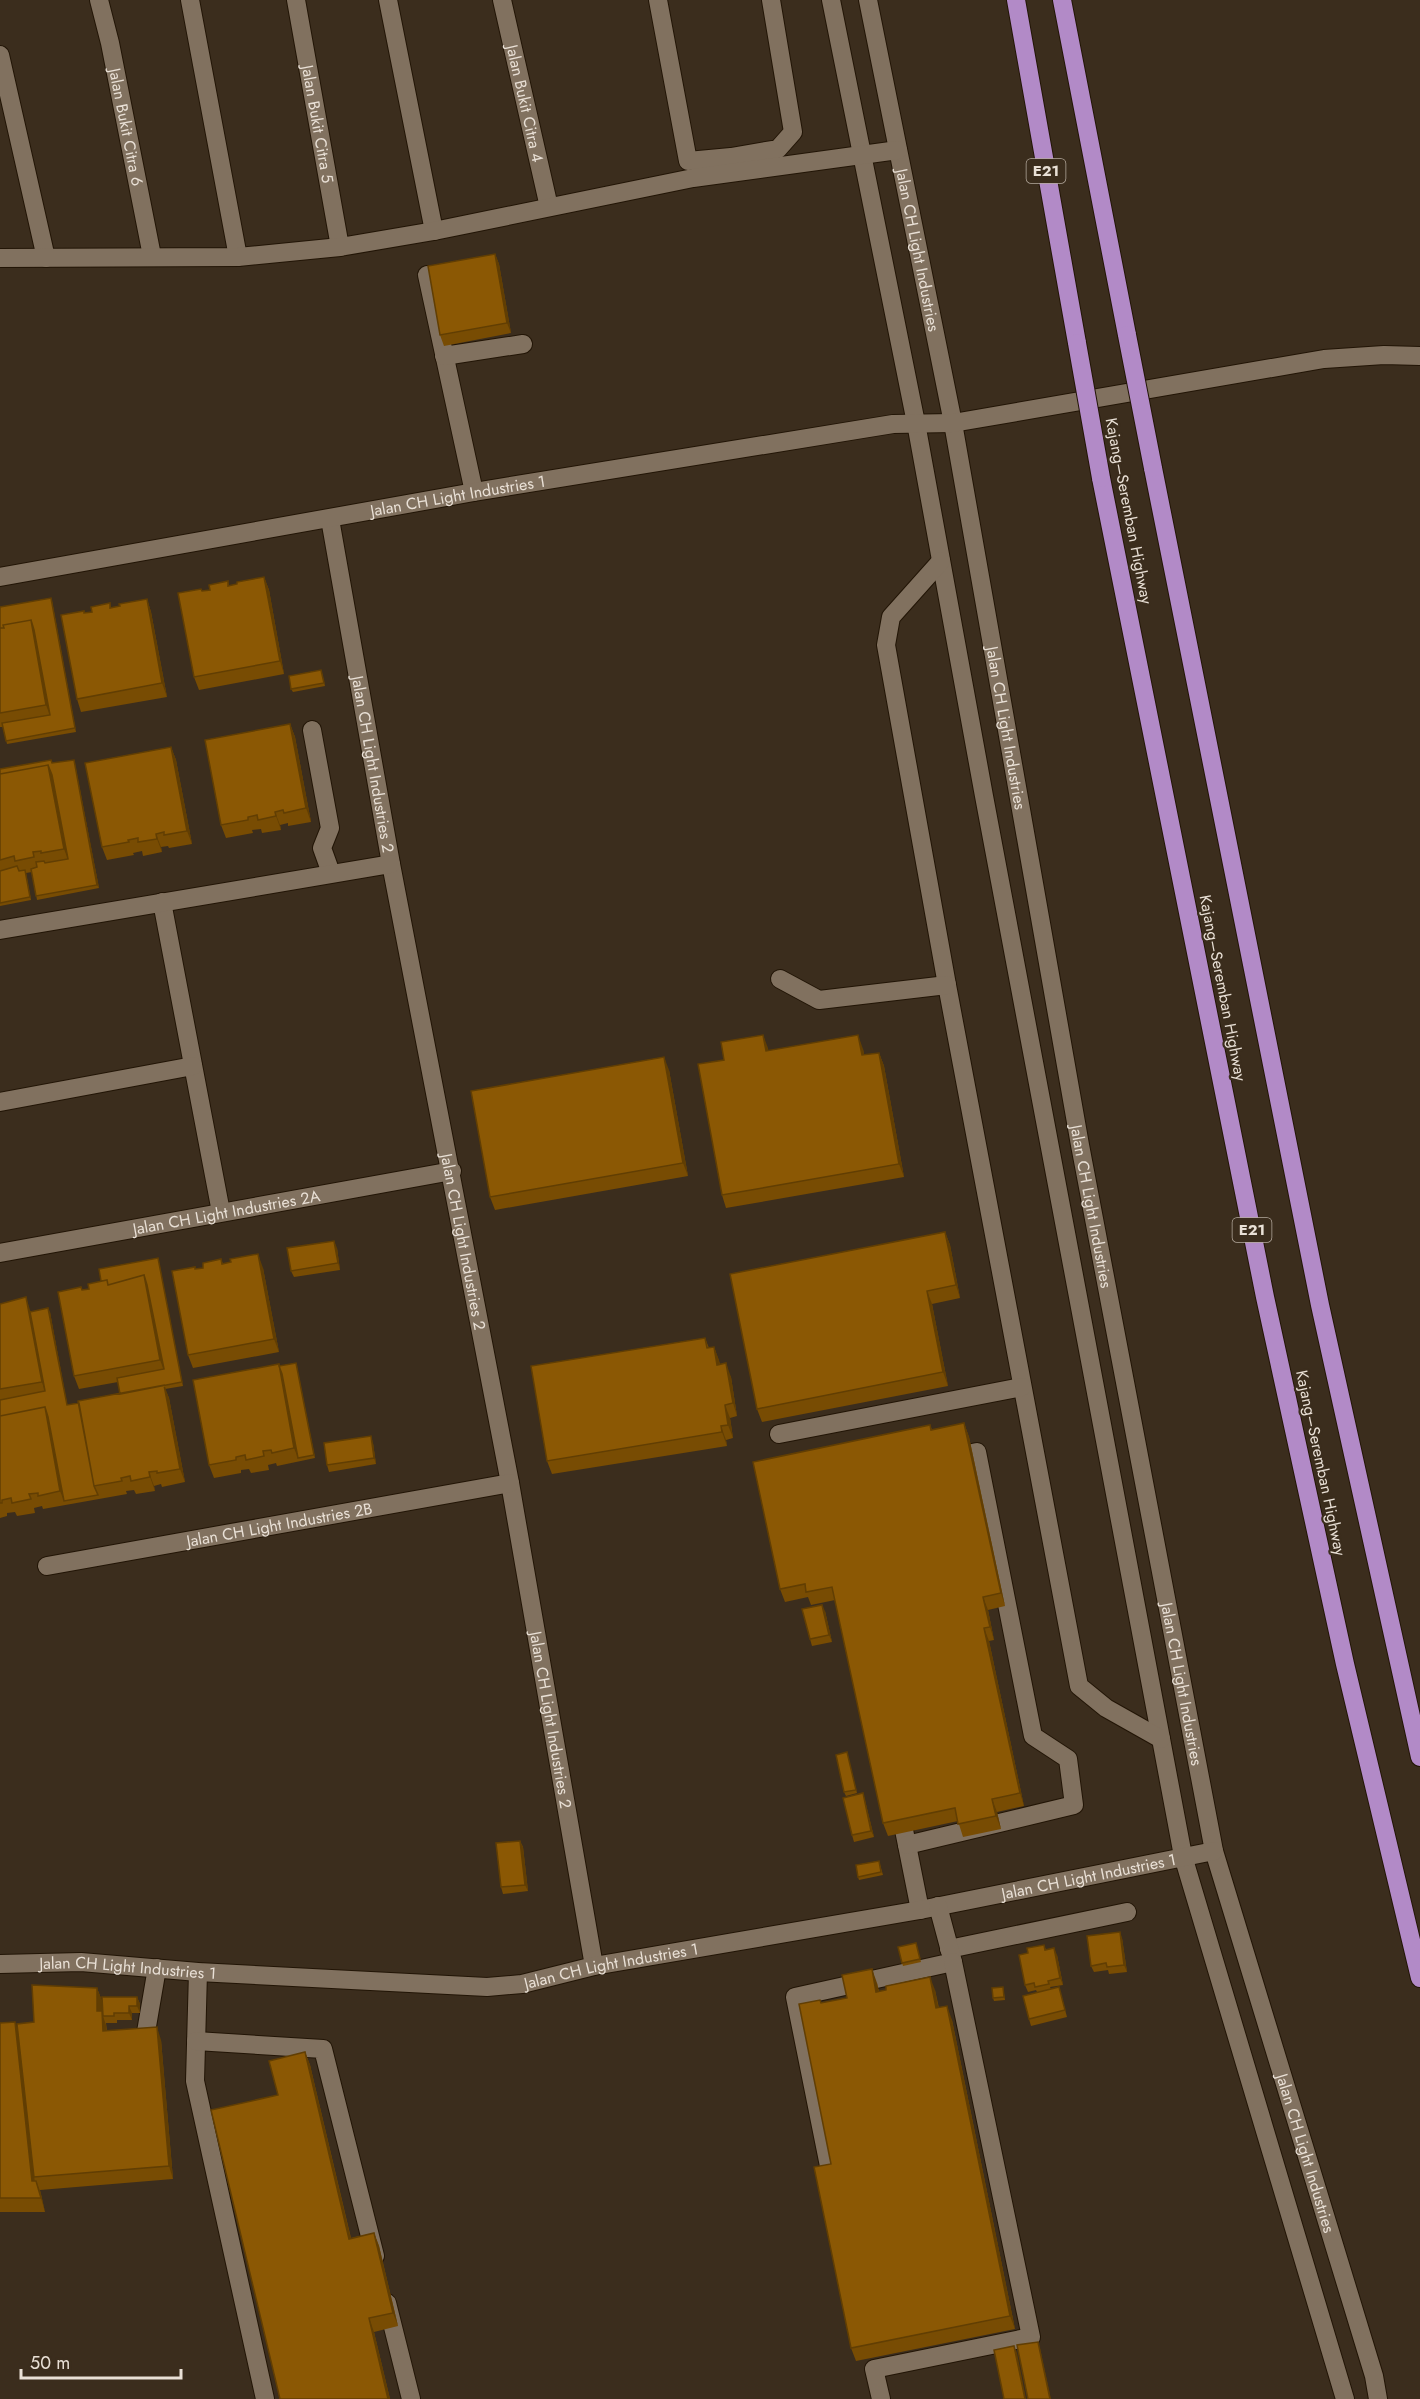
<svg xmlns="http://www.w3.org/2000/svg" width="1420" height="2399" font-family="Jost,sans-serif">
  <rect width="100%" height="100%" fill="#3b2d1d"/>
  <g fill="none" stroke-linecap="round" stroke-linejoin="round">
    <defs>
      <g id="minor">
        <path id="s1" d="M99,0l11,43 42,213"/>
        <path d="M190,0l48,257"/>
        <path id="s2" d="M296,0l44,247"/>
        <path d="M388,0l46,231"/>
        <path id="s3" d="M502,0l47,207"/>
        <path d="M658,0l30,161 43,-4 47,-8 15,-17 -22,-132"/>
        <path d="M831,0l85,423 68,373 199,1060 162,543"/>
        <path id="s4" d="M868,0l85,423 127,722 134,706 160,525 4,23"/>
        <path d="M0,55l46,203"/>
        <path d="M0,258l238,-1 102,-10 94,-16 259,-53 205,-28"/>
        <path d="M427,275l47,217"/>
        <path d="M444,356l79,-12"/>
        <path id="s5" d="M330,519l61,345 119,619 84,483"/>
        <path d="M941,561l-50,56 -5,28 61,340 132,701 27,22 55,31"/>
        <path id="s6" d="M0,577l474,-85 419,-68 60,-1 371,-64 60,-4 36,1"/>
        <path d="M312,730l18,98 -8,20 9,25"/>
        <path d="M162,902l59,310"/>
        <path d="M0,930l391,-66"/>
        <path d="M780,979l39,21 128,-15"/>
        <path d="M0,1102l193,-36"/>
        <path id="s7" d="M0,1253l452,-82"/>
        <path d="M779,1434l243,-47"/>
        <path id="s8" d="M47,1566l463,-83"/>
        <path d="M900,1810l20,100"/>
        <path d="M907,1845l167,-40 -6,-46 -35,-23 -56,-284 -28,6"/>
        <path d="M949,1949l178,-37"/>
        <path id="s9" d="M0,1964l81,-2 117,10 289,15 35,-3 72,-18 326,-56 294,-59"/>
        <path d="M198,1972l-3,109 70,318"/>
        <path d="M146,2032l11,-64"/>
        <path d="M196,2041l127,8 52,207"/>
        <path d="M830,2171l-35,-174 158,-35 -15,-56"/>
        <path d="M387,2303l24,96"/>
        <path d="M881,2399l-7,-30 157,-32 -78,-375"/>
      </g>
      <path id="highway" d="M1016,0l61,343
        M1062,0l65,335
        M1153,468l167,837 100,452
        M1101,478l164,819 80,367 75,314"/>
    </defs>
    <use href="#minor" stroke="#221506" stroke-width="20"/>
    <use href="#highway" stroke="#221506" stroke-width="20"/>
    <use href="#minor" stroke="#81715f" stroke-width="18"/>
    <use href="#highway" stroke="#b28ac7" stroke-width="18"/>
    <defs>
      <path id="highway-bridge" d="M1127,335l26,133
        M1077,343l24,135"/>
    </defs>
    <use href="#highway-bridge" stroke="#221506" stroke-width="20" stroke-linecap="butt"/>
    <use href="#highway-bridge" stroke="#b28ac7" stroke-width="18"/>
  </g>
  <path fill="#784c03" d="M495,254l4,10 12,69 -67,13 -4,-11z
    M264,577l5,13 15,84 -85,16 -5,-13 8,-86 8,-1 18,-9 1,5z
    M147,599l4,13 16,85 -86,15 -4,-13 7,-88 1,2 7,-1 18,-9 1,5z
    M52,601l24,131 -69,12 -4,-17h-3v-120z
    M322,673l3,13 -32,6 -2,-3z
    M290,724l5,13 16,85 -23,4v-3l-8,2 1,5 -19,3 -1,-4 -9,1 1,3 -27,5 -5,-13z
    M171,747l5,13 16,84 -23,4 -1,-2 -7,1 1,5 -19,4 -1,-5 -9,2 1,2 -27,5 -5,-13z
    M74,760l25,128 -62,12 -5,-28 -6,1 5,27 -31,6v-137l52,-6z
    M763,1035l5,16 95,-2 1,6 15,-2 5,13 20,111 -178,31 -4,-13 2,-135z
    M669,1070l19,106 -193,34 -5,-13z
    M945,1232l5,13 10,53 -28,6 16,82 -186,36 -5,-13z
    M337,1248l3,22 -46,7 -3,-6z
    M158,1258l25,128 -18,3 4,9 16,84 -23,5 -1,-3 -7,2 1,5 -19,3 -2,-4 -8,1 1,3 -84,15 -1,-3 -8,2 1,5 -18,3 -2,-4 -8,1v3l-7,2v-214l31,7 19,1 17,93 53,-11 -2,-12 -39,7 -5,-13 7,-89 1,3 7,-1 12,-8z
    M221,1259l2,5 40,4 16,84 -86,16 -5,-13 8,-86 7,-1z
    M705,1338l4,10 5,-1 6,17 11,13 6,39 -7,2 3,20 -7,2 1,6 -175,28 -5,-13z
    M296,1363l19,95 -38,8 -1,-3 -8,2 1,5 -18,3 -2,-4 -8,1v3l-27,5 -5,-13 70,-99z
    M964,1423l5,14 36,169 -17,4 6,30 -5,1 35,165 -27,6 4,17 -38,8 -5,-16 -70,15 -5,-13 -48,-223 -24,5 -3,-8 -23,5 -5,-13 150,-164 2,5z
    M373,1443l3,21 -47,8 -2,-7z
    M825,1611l7,31 -20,4 -2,-7z
    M847,1752l10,41 -11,3 -2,-4z
    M863,1793l11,44 -20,5 -2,-7z
    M520,1841l3,6 5,44 -25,3 -2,-7z
    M879,1861l4,14 -24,5 -1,-3z
    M1122,1938l5,34 -18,2 -1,-4 -14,2 -3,-6z
    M916,1943l5,19 -18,4 -1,-3z
    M1044,1945l2,5 11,5 6,30 -13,2 1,2 8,-2 8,30 -36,9 -2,-7 8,-27 -1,-2 -8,2 -3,-7 3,-32z
    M877,1983l2,8 56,-1 4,18 13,12 63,309 -159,32 -5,-13 -20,-184 -11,-164 1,3 26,-5z
    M1003,1987l2,13 -11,1 -1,-3z
    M97,1988l5,13 35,-4 3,7v9h-8v7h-15v3h-11l1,8 54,9 12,139 -133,11 5,22h-45v-189l18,7 16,-8z
    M305,2052l5,13 41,173 23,-5 5,13 19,80 -24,6 16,67h-110l-2,-304z"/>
  <path fill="#613e03" d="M495,254l4,10 12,69 -4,-10z
    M264,577l5,13 15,84 -4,-13z
    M51,598l1,3 24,131 -1,-4z
    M147,599l4,13 16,85 -5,-14z
    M31,620l5,13 15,85 -5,-13z
    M290,724l5,13 16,85 -5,-14z
    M171,747l5,13 16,84 -5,-13z
    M74,760l1,3 24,125 -2,-3z
    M48,765l5,14 16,83 -5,-13z
    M275,812l5,13 1,5 -5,-14z
    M156,834l5,13 1,5 -5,-13z
    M763,1035l5,13 3,17 -5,-14z
    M858,1035l5,14 4,20 -5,-14z
    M879,1053l5,13 20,111 -5,-13z
    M664,1057l5,13 19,106 -5,-13z
    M945,1232l5,13 10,53 -4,-13z
    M334,1241l3,7 3,22 -2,-7z
    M258,1254l5,14 16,84 -5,-13z
    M158,1258l1,3 24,125 -1,-4z
    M144,1275l4,14 17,84 -5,-13z
    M927,1291l5,13 16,82 -5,-14z
    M26,1297l4,13 16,85 -4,-13z
    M48,1308l2,4 18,96 -1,-3z
    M714,1347l5,13 3,18 -5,-13z
    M296,1363l1,3 18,92 -1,-3z
    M726,1363l5,14 6,39 -4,-13z
    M279,1364l4,13 15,81 -4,-10z
    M164,1385l5,13 16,84 -5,-13z
    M725,1405l5,13 3,20 -5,-13z
    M45,1407l5,14 14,80 -4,-10z
    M964,1423l5,14 36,169 -4,-13z
    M721,1426l5,14 1,6 -5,-14z
    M371,1436l2,7 3,21 -2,-6z
    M149,1472l5,14 1,5 -5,-14z
    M983,1597l5,13 6,30 -4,-13z
    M822,1605l3,6 7,31 -3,-7z
    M984,1628l5,13 35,165 -4,-13z
    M863,1793l2,7 9,37 -3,-6z
    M992,1799l5,13 4,17 -5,-13z
    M520,1841l3,6 5,44 -3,-6z
    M1120,1932l2,6 5,34 -3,-7z
    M1054,1948l3,7 6,30 -3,-7z
    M872,1969l5,14 4,22 -5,-13z
    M930,1977l5,13 6,32 -5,-14z
    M97,1988l5,13v12l4,12 2,19 -11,-33z
    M137,1997l3,7v9l-3,-7z
    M129,2006l3,7v7l-3,-7z
    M947,2006l5,14 63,309 -5,-13z
    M15,2022l5,13 16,159 -4,-13z
    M157,2027l4,13 12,139 -4,-13z
    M305,2052l5,13 44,187 -5,-13z
    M36,2181l5,13 4,18 -4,-14z
    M374,2233l5,13 19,80 -5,-13z
    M369,2318l5,14 16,67h-2z
    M1038,2342l2,6 11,51h-1z
    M1014,2346l3,7 9,46h-1z"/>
  <path fill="#8b5804" stroke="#613e03" stroke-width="1.5" d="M495,254l12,69 -67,12 -12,-69z
    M264,577l16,84 -86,16 -16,-84 23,-4 1,2 8,-1 -1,-5 19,-4v5l9,-2v-2z
    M51,598l24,130 -69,13 -4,-18 48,-8 -16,-85 -3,-10 -28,5 1,3h-4v-21z
    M147,599l15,84 -85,16 -16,-84 23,-4v2l8,-1 -1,-5 19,-4v5l10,-2 -1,-2z
    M31,620l15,85 -46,8v-85h4l-1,-3z
    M321,670l3,13 -33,6 -2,-13z
    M290,724l16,84 -22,5 -1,-3 -8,2 1,4 -18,4 -1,-5 -9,2v3l-27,5 -16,-85z
    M171,747l16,84 -23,4v-3l-8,2 1,5 -19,3v-4l-10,2 1,2 -27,5 -17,-84z
    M51,760l1,3 22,-3 23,125 -61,11 -5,-27 6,-2 -1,-5 8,-1 1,2 23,-4 -16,-84 -4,-10 -48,9v-5z
    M48,765l16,84 -23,4v-2l-8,1 1,5 -19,4 -1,-5 -14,4v-86z
    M17,866l2,5 6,-1 5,27 -30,6v-32z
    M763,1035l3,16 92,-16 4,20 17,-2 20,111 -177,31 -24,-131 26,-4 -3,-18z
    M664,1057l19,106 -193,34 -19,-106z
    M945,1232l11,53 -29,6 16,81 -186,37 -27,-135z
    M334,1241l4,22 -47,8 -4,-23z
    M258,1254l16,85 -86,16 -16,-84 23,-4v2l8,-1v-5l18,-4 1,5 9,-2 -1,-3z
    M158,1258l24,124 -62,12 -3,-16 47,-9 -17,-84 -3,-10 -36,10 -1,-5 -6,1 -2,-12z
    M144,1275l16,85 -86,16 -16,-84 23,-5 1,3 7,-1 -1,-5 19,-4 1,5z
    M26,1297l16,85 -42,7v-85z
    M48,1308l19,97 12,-2 15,83 4,9 -34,6 -16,-84 -3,-10 -45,9v-16l45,-9 -15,-79z
    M705,1338l2,10 7,-1 3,18 9,-2 7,40 -8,2 3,20 -7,1 1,6 -175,29 -16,-95z
    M296,1363l18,92 -16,3 -16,-84 -3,-8z
    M279,1364l15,84 -22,5 -1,-3 -8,1 1,5 -18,4 -1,-5 -9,2v3l-27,5 -16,-85z
    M164,1385l16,84 -23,4v-2l-8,1 1,5 -19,4 -1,-5 -9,2 1,3 -28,5 -16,-85z
    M45,1407l15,84 -22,5v-3l-9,1 2,5 -19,4 -1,-5 -9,2v3h-2v-87z
    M964,1423l37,170 -18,4 7,30 -6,1 36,165 -28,6 4,17 -38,8 -3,-16 -72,15 -51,-236 -26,5 -1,-8 -25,5 -27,-127 177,-37 1,5z
    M371,1436l3,22 -47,7 -3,-22z
    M822,1605l7,30 -19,4 -8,-30z
    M847,1752l9,38 -12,2 -8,-37z
    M863,1793l8,38 -19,4 -9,-37z
    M520,1841l5,44 -24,2 -5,-44z
    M879,1861l2,11 -23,5 -2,-12z
    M1120,1932l4,33 -17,2 -1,-4 -15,3 -4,-30z
    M916,1943l4,16 -18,4 -4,-16z
    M1044,1945l1,5 9,-2 6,30 -12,3 1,3 -14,3 -1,-4 -9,2 -6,-30 9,-2 -1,-5z
    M872,1969l4,23 10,-2v-4l44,-9 6,31 11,-2 63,310 -159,32 -37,-181 17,-3 -32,-160 21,-4 1,3 26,-5 -5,-23z
    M32,1985l65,3v23h5l1,20 54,-4 12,139 -135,11 -17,-153 17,-2z
    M1003,1987l1,10 -11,1 -1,-10z
    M1059,1987l6,23 -36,9 -6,-23z
    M102,1997h35v9h-8v7h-15v3h-11z
    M15,2022l17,159h4l5,17h-41v-175z
    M305,2052l44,187 25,-6 19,80 -24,5 19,81h-108l-69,-289 67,-15 -9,-34z
    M1038,2342l12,57h-22l-11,-54z
    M1014,2346l11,53h-21l-10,-49z"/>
  <g text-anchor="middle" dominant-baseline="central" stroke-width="4.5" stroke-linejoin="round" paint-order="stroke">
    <g fill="#3b2d1d" stroke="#b5aa9e" stroke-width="1.5">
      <rect x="1026.5" y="159" width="39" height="24" rx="4.5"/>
      <rect x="1232.5" y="1218" width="39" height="24" rx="4.5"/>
    </g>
    <g font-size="15" font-weight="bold" fill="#e9e0d6">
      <text x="1046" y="171">E21</text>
      <text x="1252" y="1230">E21</text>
    </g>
    <g font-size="16" fill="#e9e0d6" stroke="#3b2d1d">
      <text stroke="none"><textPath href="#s3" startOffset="106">Jalan Bukit Citra 4</textPath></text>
      <text stroke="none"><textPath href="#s2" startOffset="126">Jalan Bukit Citra 5</textPath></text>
      <text stroke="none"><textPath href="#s1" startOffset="130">Jalan Bukit Citra 6</textPath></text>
      <text stroke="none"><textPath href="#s4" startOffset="255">Jalan CH Light Industries</textPath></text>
      <text stroke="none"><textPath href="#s6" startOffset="465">Jalan CH Light Industries 1</textPath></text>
      <text transform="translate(1129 511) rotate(79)">Kajang–Seremban Highway</text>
      <text stroke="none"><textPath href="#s4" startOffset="741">Jalan CH Light Industries</textPath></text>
      <text stroke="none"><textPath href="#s5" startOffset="249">Jalan CH Light Industries 2</textPath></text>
      <text transform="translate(1223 988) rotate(79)">Kajang–Seremban Highway</text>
      <text stroke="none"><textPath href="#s4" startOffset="1227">Jalan CH Light Industries</textPath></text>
      <text stroke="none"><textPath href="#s7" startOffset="230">Jalan CH Light Industries 2A</textPath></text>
      <text stroke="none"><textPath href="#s5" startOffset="735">Jalan CH Light Industries 2</textPath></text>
      <text transform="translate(1321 1463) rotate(78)">Kajang–Seremban Highway</text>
      <text stroke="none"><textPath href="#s8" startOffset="236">Jalan CH Light Industries 2B</textPath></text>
      <text stroke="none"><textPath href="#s4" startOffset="1713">Jalan CH Light Industries</textPath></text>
      <text stroke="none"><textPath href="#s5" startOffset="1221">Jalan CH Light Industries 2</textPath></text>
      <text stroke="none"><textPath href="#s9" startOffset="1100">Jalan CH Light Industries 1</textPath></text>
      <text stroke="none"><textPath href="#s9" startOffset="614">Jalan CH Light Industries 1</textPath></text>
      <text stroke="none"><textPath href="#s9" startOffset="128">Jalan CH Light Industries 1</textPath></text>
      <text stroke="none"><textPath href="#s4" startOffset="2199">Jalan CH Light Industries</textPath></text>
    </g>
  </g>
  <path d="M21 2369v9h160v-9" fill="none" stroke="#e9e0d6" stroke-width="3"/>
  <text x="30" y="2369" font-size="18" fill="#e9e0d6" stroke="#3b2d1d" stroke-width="4.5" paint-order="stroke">50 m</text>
</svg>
